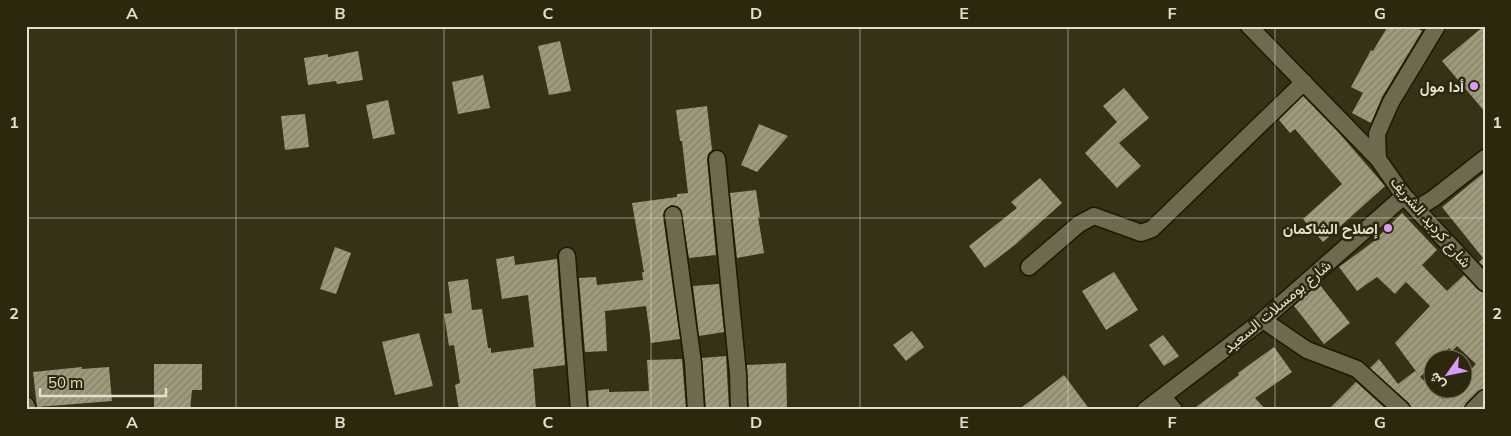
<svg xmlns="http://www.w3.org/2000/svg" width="1511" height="436" font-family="Mulish,Vazirmatn,sans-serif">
  <defs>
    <pattern id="building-hatch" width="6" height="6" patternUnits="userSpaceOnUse" patternTransform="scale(1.25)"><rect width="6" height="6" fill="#9e9b7d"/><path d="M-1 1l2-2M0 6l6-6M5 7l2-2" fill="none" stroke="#83816a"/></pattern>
  </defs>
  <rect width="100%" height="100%" fill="#353218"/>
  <path fill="url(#building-hatch)" fill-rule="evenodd" d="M1388,26h26l8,5 -40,66 -11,26 -19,-10 11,-20 -12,-6 20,-37 2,1z
    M1484,26h1v86l-43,-51z
    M560,41l11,50 -22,4 -11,-49z
    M358,51l5,29 -26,4 -1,-3 -28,4 -4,-27 24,-4v3z
    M483,75l7,33 -32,6 -6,-32z
    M1124,88l25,30 -30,25 22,23 -24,22 -32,-35 32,-31 -14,-16z
    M1303,96l36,37 46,53 -62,56 -20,-23 39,-35 -47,-55 -5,4 -11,-13z
    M388,100l7,34 -22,5 -7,-34z
    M707,106l5,44 -4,4 -1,6 9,95 -27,3 -8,-49 -4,-3 -6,-1 -7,6 -1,5 17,123 -29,4 -5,-37 -41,5 2,40 -22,1 -6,-74 17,-1 1,8 46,-5 -1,-8h2l-12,-69 45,-6v-3l11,-1 -6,-52h-2l-4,-31z
    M305,114l4,33 -24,3 -4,-34z
    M759,124l29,12 -31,36 -16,-7z
    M1485,172v96l-6,-6 4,-4 -41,-51z
    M1040,178l22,25 -46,41 -31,24 -16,-22 48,-38 -6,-6z
    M756,190l4,27h-2l6,36 -27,5 -7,-65z
    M1402,213l35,37 -15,15 25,26 17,-16 14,15 7,3v95l-7,3 -12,12 -3,7h-51l-3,-7 -39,-35 9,-9 19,25 17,-13 3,3 -23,-31 35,-37 -24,-24 -11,12 -18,-17 -20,14 -18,-24 34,-25zM1457,346l19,18 -12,13v11h-11l-10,11 -23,-22 14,-14v-5h4l11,-10 3,3z
    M335,247l16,6 -15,41 -16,-5z
    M514,256l1,9 42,-6 8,106 -32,4 3,41h-77l-4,-25 5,-2 -6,-38 -5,1 -5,-32 8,-1 -4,-31 20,-3 4,31 10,-1 6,39h3v5l43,-6 -6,-52 -26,4 -6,-40z
    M1114,272l24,38 -32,20 -24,-39z
    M719,284l5,48 -25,4 -6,-50z
    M1319,284l31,39 -26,21 -30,-38z
    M912,331l12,16 -18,14 -13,-16z
    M419,333l14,53 -38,9 -13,-53z
    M1163,335l16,21 -15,10 -15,-21z
    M1274,347l18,25 -37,26 11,12h-74l47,-35 -1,-2z
    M726,356l3,53h-23l-4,-51z
    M682,359l4,51h-97l-1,-19 21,-2v3l40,-1 -2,-31z
    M786,363l1,47h-38l-2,-45z
    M154,364h48v26h-10l-2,20h-36z
    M82,367v2l27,-2 3,34 -75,6 -4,-35z
    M1064,375l26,35h-72l20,-15z
    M1356,382l31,28h-59z"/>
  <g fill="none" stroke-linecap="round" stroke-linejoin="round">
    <defs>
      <path id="minor" d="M1249,26l129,133 26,37 81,87
        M717,159l21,215 1,36
        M1378,159l-1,-25 14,-32 46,-76
        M1416,209l18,-11 51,-40
        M673,215l20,148 3,47
        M567,256l12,154
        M1029,267l50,-43 15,-8 47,17 11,-4 152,-147
        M1263,320l44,30 50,19 45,41
        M1163,397l11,13
        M26,405l2,5
        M1145,410l118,-90 141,-124
        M1473,410l12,-12"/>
    </defs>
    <use href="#minor" stroke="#1d1902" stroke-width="19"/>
    <use href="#minor" stroke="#6d6a4f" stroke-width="16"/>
  </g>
  <path fill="none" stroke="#e1e0d0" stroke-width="1" stroke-opacity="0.55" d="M236,26v384M444,26v384M651,26v384M860,26v384M1068,26v384M1275,26v384M26,218h1459"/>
  <g fill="#d79bf9" stroke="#2b280e" stroke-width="2">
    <circle cx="1474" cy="86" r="5"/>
    <circle cx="1388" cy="228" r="5"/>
  </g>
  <g text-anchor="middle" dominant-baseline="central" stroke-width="5" stroke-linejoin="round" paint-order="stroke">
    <g font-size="15" font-weight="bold" fill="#e1e0d0" stroke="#2b280e" text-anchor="end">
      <text x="1464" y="86">أدا مول</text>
      <text x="1378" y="228">إصلاح الشاكمان</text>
    </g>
    <g font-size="15" fill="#e1e0d0" stroke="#2b280e">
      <text transform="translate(1431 222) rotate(49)">شارع كرديد الشريف</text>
      <text transform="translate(1277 306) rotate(-40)">شارع بومسلات السعيد</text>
    </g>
  </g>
  <rect width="1511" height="436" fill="none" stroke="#2b280e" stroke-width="55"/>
  <g transform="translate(1448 374) rotate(237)"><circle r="24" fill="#2b280e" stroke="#74725c"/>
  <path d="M0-4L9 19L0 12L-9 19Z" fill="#d79bf9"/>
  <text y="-8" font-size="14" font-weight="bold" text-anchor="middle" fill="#e1e0d0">ش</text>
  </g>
  <path d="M40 388v8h126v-8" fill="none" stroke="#e1e0d0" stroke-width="2.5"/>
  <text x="48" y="388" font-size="15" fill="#e1e0d0" stroke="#2b280e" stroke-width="4" paint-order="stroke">50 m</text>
  <rect x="28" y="28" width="1456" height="380" fill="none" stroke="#e1e0d0" stroke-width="2"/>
  <g font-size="16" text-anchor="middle" font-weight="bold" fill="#e1e0d0">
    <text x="132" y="19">A</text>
    <text x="340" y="19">B</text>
    <text x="548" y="19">C</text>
    <text x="756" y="19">D</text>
    <text x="964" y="19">E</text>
    <text x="1172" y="19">F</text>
    <text x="1380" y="19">G</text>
    <text x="14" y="128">1</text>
    <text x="1497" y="128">1</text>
    <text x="14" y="319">2</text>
    <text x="1497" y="319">2</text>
    <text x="132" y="428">A</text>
    <text x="340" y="428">B</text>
    <text x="548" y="428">C</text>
    <text x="756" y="428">D</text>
    <text x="964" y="428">E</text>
    <text x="1172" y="428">F</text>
    <text x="1380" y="428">G</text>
  </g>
</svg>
